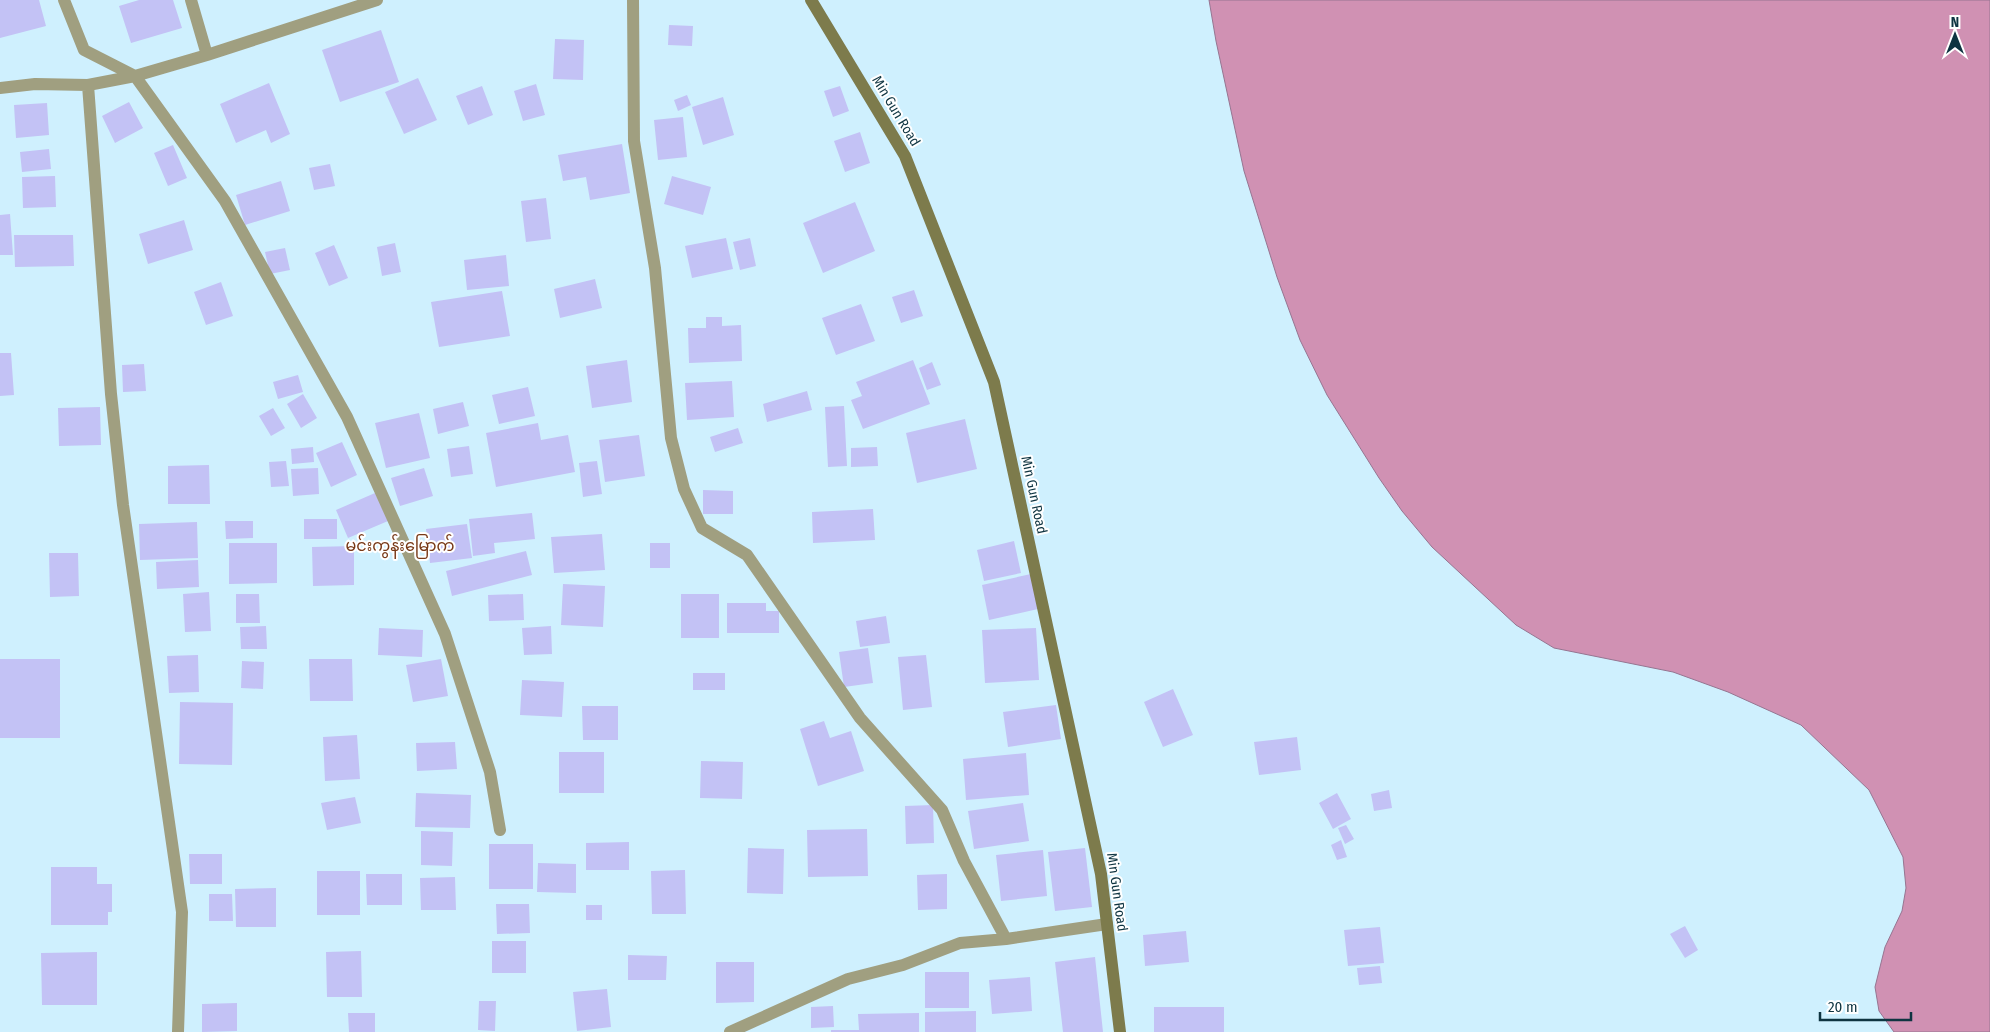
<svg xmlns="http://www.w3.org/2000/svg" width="1990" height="1032" font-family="'Fira Sans Condensed','Noto Sans Myanmar',sans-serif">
  <rect width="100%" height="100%" fill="#cff0fe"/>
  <path fill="#d091b3" stroke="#967591" d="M1209,0h781v1032h-96l-15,-21 -4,-24 10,-40 17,-36 4,-23 -3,-31 -34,-67 -68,-65 -73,-33 -55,-20 -119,-24 -38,-23 -84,-78 -30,-36 -23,-33 -52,-83 -27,-55 -23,-63 -33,-106 -28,-130z"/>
  <path fill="#c3c2f5" d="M0,0h39l7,26 -46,12z
    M139,0h34l9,28 -51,15 -12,-37z
    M669,25l24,1 -1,20 -24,-1z
    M381,30l18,52 -59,20 -18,-52z
    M555,39l29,1 -1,40 -30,-1z
    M418,78l19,42 -33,14 -19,-42z
    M269,83l21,51 -19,9 -5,-13 -30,13 -16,-39z
    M536,84l9,31 -22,6 -9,-30z
    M482,86l11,29 -25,10 -12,-29z
    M840,86l9,25 -16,6 -9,-26z
    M687,95l4,10 -13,6 -4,-11z
    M723,97l11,38 -31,10 -11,-38z
    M129,102l14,26 -28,15 -13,-27z
    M47,103l2,32 -33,3 -2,-33z
    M683,117l4,40 -29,3 -4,-40z
    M860,132l10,31 -25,9 -11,-31z
    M622,144l8,49 -40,7 -4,-23 -23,4 -5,-26z
    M173,145l14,33 -19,8 -14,-33z
    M49,149l2,20 -29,3 -2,-20z
    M330,164l5,22 -21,4 -5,-22z
    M55,176l1,31 -33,1 -1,-31z
    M672,176l39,11 -8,28 -39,-11z
    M281,181l9,30 -45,14 -9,-30z
    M546,198l5,41 -25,3 -5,-41z
    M855,202l20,49 -52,22 -20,-50z
    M10,214l3,41h-13v-40z
    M184,220l9,30 -45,14 -9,-30z
    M14,235h59l1,31 -59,1z
    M726,238l7,31 -41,9 -7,-32z
    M750,238l6,28 -16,4 -7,-28z
    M395,243l6,29 -19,4 -5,-29z
    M334,245l14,33 -19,8 -14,-33z
    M285,248l5,22 -20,4 -5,-22z
    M506,255l3,31 -42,4 -3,-30z
    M595,279l7,29 -42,10 -6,-29z
    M221,282l12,34 -27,9 -12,-33z
    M914,290l9,26 -22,7 -9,-26z
    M502,291l8,45 -71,11 -8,-45z
    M861,304l14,37 -39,14 -14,-37z
    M706,317h16v9l19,-1 1,36 -53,2 -1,-35h18z
    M0,353h11l3,42 -14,1z
    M627,360l5,42 -40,6 -6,-42z
    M913,360l17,44 -67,25 -12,-29 11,-4 -6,-14z
    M932,362l9,23 -14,5 -8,-22z
    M144,364l2,27 -23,1 -1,-27z
    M298,375l5,17 -25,7 -5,-17z
    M732,381l2,36 -47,3 -2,-37z
    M528,387l7,29 -36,8 -7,-29z
    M807,391l5,19 -45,12 -4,-18z
    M303,394l14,24 -16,10 -14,-24z
    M463,402l6,24 -31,8 -5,-25z
    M844,406l3,60 -19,1 -3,-60z
    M100,407l1,38 -42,1 -1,-38z
    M273,408l12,20 -14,8 -12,-20z
    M419,413l11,45 -44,10 -11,-45z
    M965,419l12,50 -60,14 -11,-50z
    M538,423l3,17 27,-5 7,37 -79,15 -10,-54z
    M738,428l5,15 -28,9 -5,-15z
    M639,435l6,41 -40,6 -6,-42z
    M342,442l15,33 -26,12 -15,-34z
    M469,446l4,28 -22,3 -4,-28z
    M313,447l1,15 -22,2 -1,-15z
    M877,447l1,19 -27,1v-19z
    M286,461l3,25 -18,1 -2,-25z
    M597,461l5,33 -19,3 -4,-34z
    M209,465l1,39h-42v-38z
    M318,468l1,26 -26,2 -2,-27z
    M424,468l9,28 -33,10 -9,-28z
    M703,490l30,1v23h-30z
    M375,493l13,28 -40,17 -12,-28z
    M873,509l2,31 -62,3 -1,-31z
    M532,513l3,26 -41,4 1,10 -22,3 -4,-37z
    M304,519h33v20h-33z
    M225,521h28v17l-27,1z
    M197,522l1,36 -58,2 -1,-36z
    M467,524l5,34 -42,5 -4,-34z
    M602,534l3,36 -51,3 -3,-36z
    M1014,541l7,32 -37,8 -7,-31z
    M229,543h48v40l-48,1z
    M650,543h20v25h-20z
    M354,546v39l-41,1 -1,-39z
    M526,551l6,24 -80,21 -6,-25z
    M49,553h29l1,43 -29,1z
    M198,560l1,27 -42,2 -1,-27z
    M1031,574l7,35 -49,11 -7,-35z
    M563,584l42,2 -2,41 -42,-2z
    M209,592l2,39 -26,1 -2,-38z
    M236,594h23l1,29h-24z
    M523,594l1,26 -35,1 -1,-26z
    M681,594h38v44h-38z
    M727,603h39v8h13v22h-52z
    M886,616l4,27 -30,4 -4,-26z
    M266,626l1,23h-26l-1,-22z
    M551,626l1,28 -28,1 -2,-27z
    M379,628l44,2 -1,27 -44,-2z
    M1036,628l3,52 -54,3 -3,-53z
    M868,648l5,35 -29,4 -5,-35z
    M198,655l1,37 -30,1 -2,-37z
    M926,655l6,52 -29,3 -5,-53z
    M0,659h60v79h-60z
    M309,659h43l1,42h-43z
    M441,659l7,37 -35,6 -7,-37z
    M242,661l22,1 -1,27 -22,-1z
    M693,673h32v17h-32z
    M522,680l42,2 -2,35 -42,-2z
    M1173,689l20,46 -30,12 -19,-45z
    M180,702l53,1 -1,62 -53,-1z
    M1056,705l5,34 -53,8 -5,-35z
    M582,706h36v34h-35z
    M824,721l6,17 21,-7 13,40 -46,15 -18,-57z
    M357,735l3,44 -35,2 -2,-44z
    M1297,737l4,33 -42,5 -5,-33z
    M455,742l2,27 -40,2 -1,-28z
    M559,752h45v41h-45z
    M1026,753l3,42 -63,5 -3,-41z
    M701,761l42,1 -1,37 -42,-1z
    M1389,790l3,18 -18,3 -3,-17z
    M416,793l55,2 -1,33 -55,-1z
    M1337,793l14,26 -18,10 -14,-26z
    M355,797l6,26 -34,7 -6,-27z
    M1023,803l6,38 -55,8 -6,-38z
    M933,805l1,38 -28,1 -1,-38z
    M1346,825l8,14 -9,5 -7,-16z
    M867,829l1,47 -60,1 -1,-47z
    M421,831l32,1 -1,34 -31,-1z
    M1341,840l6,17 -10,3 -6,-15z
    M629,842v28h-43v-27z
    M489,844h44v45h-44z
    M748,848l36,1 -1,45 -36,-1z
    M1085,848l7,59 -37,4 -7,-59z
    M1043,850l4,46 -46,5 -5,-46z
    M189,854h33v30h-32z
    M538,863l38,1v29l-39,-1z
    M51,867h46v17h15v28h-4v13h-57z
    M685,870l1,44h-34l-1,-43z
    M317,871h43v44h-43z
    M366,874h36v31h-35z
    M947,874v35l-29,1 -1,-35z
    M455,877l1,33h-35l-1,-32z
    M276,888v39h-40l-1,-38z
    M209,894h23l1,27h-24z
    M496,904h33l1,29 -33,1z
    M586,905h16v15h-16z
    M1685,926l13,24 -13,8 -15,-24z
    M1380,927l4,36 -36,3 -4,-36z
    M1186,931l3,31 -44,4 -2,-31z
    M492,941h34v32h-34z
    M361,951l1,46h-35l-1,-45z
    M97,952v53h-55l-1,-52z
    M628,955l39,1 -1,24h-38z
    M1095,957l8,75h-40l-8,-70z
    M716,962h38v40l-38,1z
    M1380,966l2,17 -23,2 -2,-17z
    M925,972h44v36h-44z
    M1030,977l2,34 -40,3 -3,-34z
    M607,989l4,38 -34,4 -4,-39z
    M479,1001h17l-1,30 -17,-1z
    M237,1003v28l-35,1v-28z
    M833,1006l1,21 -23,1v-21z
    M1154,1007h70v25h-70z
    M976,1011v21h-51v-20z
    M348,1013h27v19h-26z
    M919,1013v19h-88v-2h28l-1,-16z"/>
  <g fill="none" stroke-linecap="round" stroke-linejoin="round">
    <path stroke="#a09f80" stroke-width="12" d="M64,0l20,50 51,26 90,125 122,216 98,217 45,138 10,58
      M191,0l16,55
      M633,0l1,141 21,127 16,170 13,51 18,39 45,27 113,163 82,92 22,51 42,78 101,-15
      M88,85l23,309 12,111 59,407 -4,120
      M0,88l35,-4 53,1 47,-9 72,-21 170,-55
      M730,1032l118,-53 55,-14 57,-22 46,-4"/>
    <path stroke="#7d7b4c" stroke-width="12" d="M811,0l94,156 89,226 107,492 19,158"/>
  </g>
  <g text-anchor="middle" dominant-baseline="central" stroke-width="4" stroke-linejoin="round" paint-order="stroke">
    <g font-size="14" fill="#0e3441" stroke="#fff">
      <text transform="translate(896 111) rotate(59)">Min Gun Road</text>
      <text transform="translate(1034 495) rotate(78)">Min Gun Road</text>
      <text transform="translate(1117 892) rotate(82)">Min Gun Road</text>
    </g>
    <g font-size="16" fill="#783917" stroke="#fff">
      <text x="400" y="545">မင်းကွန်းမြောက်</text>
    </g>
  </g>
  <g transform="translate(1955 35)" stroke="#ffffff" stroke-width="4" paint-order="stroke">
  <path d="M0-4L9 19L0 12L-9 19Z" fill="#0e3441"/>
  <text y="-8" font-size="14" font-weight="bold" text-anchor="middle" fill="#0e3441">N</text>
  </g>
  <path d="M1820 1012v8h91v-8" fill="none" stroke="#0e3441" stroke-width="2.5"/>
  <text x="1828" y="1012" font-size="15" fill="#0e3441" stroke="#ffffff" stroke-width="4" paint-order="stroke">20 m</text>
</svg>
